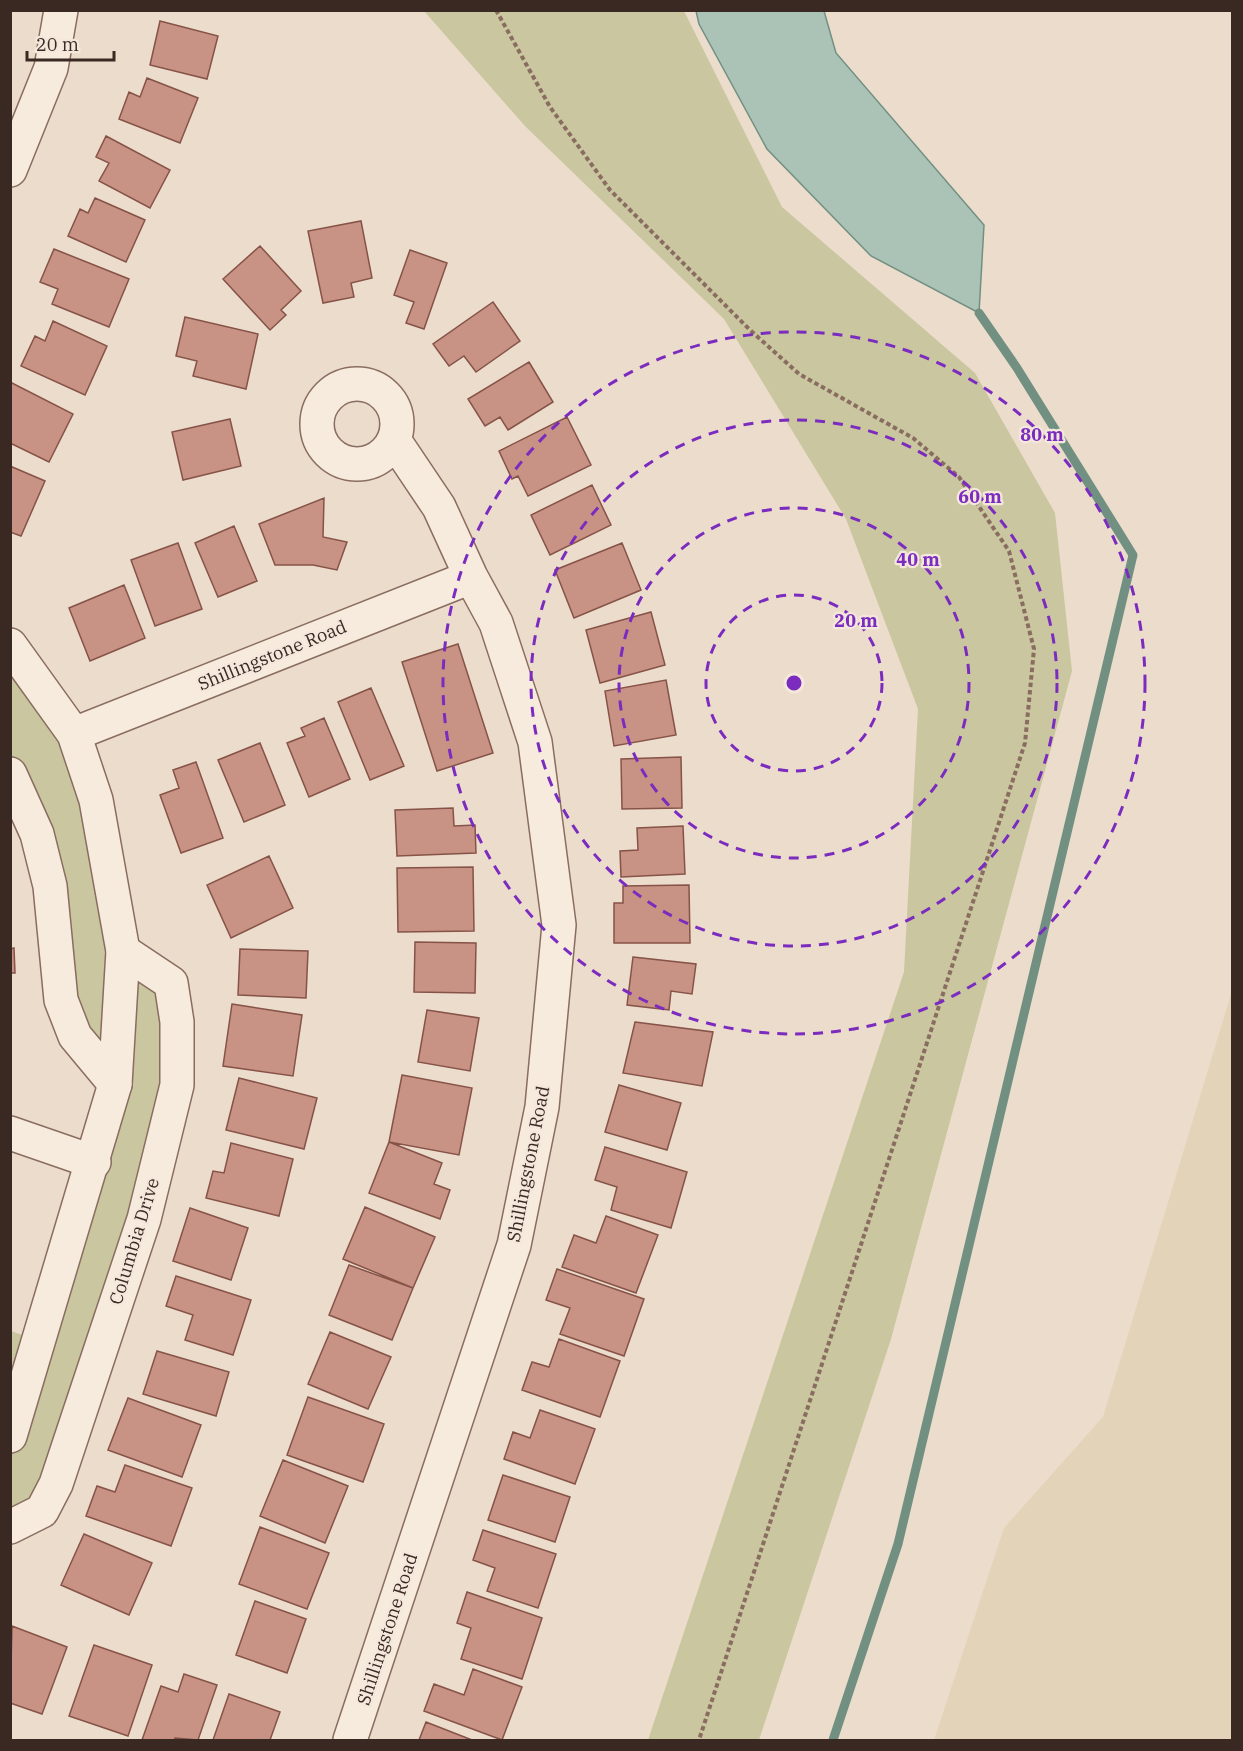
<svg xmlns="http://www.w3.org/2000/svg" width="1243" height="1751" font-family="'IBM Plex Serif',serif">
  <rect width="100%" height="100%" fill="#ecdccb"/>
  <path fill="#e2d3b9" d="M1232,991v749h-298l70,-212 99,-111z"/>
  <path fill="#cac69f" d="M424,11h260l98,196 193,166 80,140 17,158 -181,668 -132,401h-111l256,-768 14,-263 -72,-190 -122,-200 -199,-193z
    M10,645l64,89 49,217 51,28 -1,120 -119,403 -43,8v-179l33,12 78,-262 -47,-45 -64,-262z"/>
  <path fill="#abc2b6" stroke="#729082" stroke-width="1.5" d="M696,11h128l12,42 148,172 -5,88 -108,-57 -104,-107 -68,-125z"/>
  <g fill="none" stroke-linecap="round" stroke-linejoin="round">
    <path stroke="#729082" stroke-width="9" d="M833,1740l65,-196 235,-989 -116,-187 -38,-55"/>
  </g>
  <path fill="#c89284" stroke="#865348" stroke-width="1.5" d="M160,21l58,15 -11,43 -57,-14z
    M147,78l51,20 -18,45 -61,-24 10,-27 11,5z
    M106,136l64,34 -20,38 -51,-27 10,-18 -13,-6z
    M95,198l50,22 -19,42 -58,-26 12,-27 8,4z
    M361,221l11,57 -21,5 3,14 -31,6 -15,-72z
    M260,246l41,45 -20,19 5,5 -16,15 -47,-51z
    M54,249l75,30 -20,48 -57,-23 6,-15 -18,-7z
    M410,250l37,13 -23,66 -18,-6 8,-21 -20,-7z
    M493,302l27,39 -44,31 -12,-16 -15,10 -16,-22z
    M185,317l73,17 -12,55 -53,-13 4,-15 -21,-5z
    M53,321l54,25 -22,49 -64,-29 14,-30 10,5z
    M529,362l24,40 -45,28 -8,-13 -15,9 -17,-27z
    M10,382l63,32 -24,48 -39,-19z
    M567,417l24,48 -63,31 -10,-20 -6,3 -13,-28z
    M230,419l11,47 -58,14 -11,-48z
    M10,466l35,15 -24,55 -11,-4z
    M592,485l19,40 -61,30 -19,-40z
    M324,498l-1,39 24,5 -10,28 -24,-5h-38l-16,-41z
    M234,526l23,55 -39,16 -23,-54z
    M178,543l24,66 -47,17 -24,-66z
    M622,543l19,47 -67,28 -19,-48z
    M124,585l21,53 -55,23 -21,-53z
    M651,612l14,53 -65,18 -14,-53z
    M458,644l35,109 -56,18 -35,-109z
    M666,680l10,55 -62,11 -9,-55z
    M371,688l33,78 -34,14 -32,-78z
    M324,718l26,61 -41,18 -22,-54 18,-7 -4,-8z
    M260,743l25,62 -41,17 -26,-62z
    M681,757l1,51 -60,1 -1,-50z
    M196,762l27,76 -42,15 -21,-58 19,-7 -6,-18z
    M453,808l1,18 21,-1 1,28 -79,3 -2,-46z
    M683,826l2,48 -64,3 -1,-26 18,-1 -1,-22z
    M269,856l24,52 -62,30 -24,-53z
    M473,867l1,64 -76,1 -1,-64z
    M689,885l1,58h-76v-40h9v-17z
    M415,942l61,1 -1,50 -61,-1z
    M14,948l1,25h-5v-24z
    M240,949l68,2 -2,47 -68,-3z
    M633,957l63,7 -4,30 -21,-3 -2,19 -42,-5z
    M232,1004l70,11 -9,61 -70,-10z
    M427,1010l52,8 -9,53 -52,-9z
    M635,1022l78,10 -11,54 -79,-13z
    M402,1075l70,13 -13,67 -70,-13z
    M239,1078l78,20 -13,51 -78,-19z
    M619,1085l62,18 -14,47 -62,-18z
    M389,1142l53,21 -8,21 16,6 -10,29 -71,-26z
    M231,1143l62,16 -14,57 -73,-18 7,-27 11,2z
    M605,1147l82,25 -16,56 -60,-18 6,-23 -22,-7z
    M365,1207l70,30 -22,51 -70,-29z
    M190,1208l58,20 -17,52 -58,-19z
    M606,1216l52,19 -22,58 -74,-26 12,-32 22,8z
    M349,1265l64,23 -21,52 -63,-25z
    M557,1269l87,30 -20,57 -64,-22 10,-26 -24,-8z
    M176,1276l75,24 -18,55 -48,-15 8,-25 -27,-9z
    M330,1332l61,25 -23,52 -60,-25z
    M559,1339l61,22 -20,56 -78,-27 10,-28 17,5z
    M157,1351l72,21 -13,44 -73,-22z
    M308,1397l76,27 -21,58 -76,-27z
    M128,1398l73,27 -19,52 -74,-27z
    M540,1410l55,19 -20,55 -71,-25 9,-27 17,6z
    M283,1460l65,26 -23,57 -65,-27z
    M125,1465l67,23 -21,58 -85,-30 11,-30 18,6z
    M503,1475l67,22 -15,45 -67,-22z
    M260,1527l69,26 -22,56 -68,-25z
    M483,1530l73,24 -18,54 -51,-17 8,-23 -22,-8z
    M84,1534l68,29 -23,52 -68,-30z
    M467,1592l75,26 -20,61 -61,-20 10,-31 -14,-5z
    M255,1601l51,18 -19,54 -51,-18z
    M12,1626l55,21 -25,67 -32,-11z
    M94,1645l58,20 -24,71 -59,-20z
    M473,1669l49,18 -20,53 -78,-29 10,-27 30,11z
    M184,1674l33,11 -19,55 -23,-2 -1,2h-32l19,-54 17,6z
    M229,1694l51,18 -10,28h-57z
    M426,1722l46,18h-53z"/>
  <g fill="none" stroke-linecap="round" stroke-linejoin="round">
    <defs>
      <path id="minor" d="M10,170l41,-102 10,-58
        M317 424a40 40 0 1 1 80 0a40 40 0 1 1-80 0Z
        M394,440l45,67 32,70
        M74,734l397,-157 25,46 39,119 24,183 -17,182 -28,138 -164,495
        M10,774l27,60 13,52 11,114 14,36 40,48
        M10,1133l84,29
        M10,1527l32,-16 14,-27 88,-265 33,-134v-63l-6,-39 -48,-32"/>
      <path id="tertiary" d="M10,645l64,89 22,66 27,151 -8,133 -105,352"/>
    </defs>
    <use href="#minor" stroke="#896d60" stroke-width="36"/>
    <use href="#tertiary" stroke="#896d60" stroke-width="36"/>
    <path stroke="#896d60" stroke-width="4" stroke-dasharray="4.5 3" stroke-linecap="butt" d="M496,10l54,97 60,83 139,139 50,45 114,64 46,39 50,74 25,98 -9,94 -326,997"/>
    <use href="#minor" stroke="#f7ebde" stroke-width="33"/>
    <use href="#tertiary" stroke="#f7ebde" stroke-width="33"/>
  </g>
  <g fill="none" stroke="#7b2cbf" stroke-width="3" stroke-dasharray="10 8">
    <circle cx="794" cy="683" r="88"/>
    <circle cx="794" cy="683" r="175"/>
    <circle cx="794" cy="683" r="263"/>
    <circle cx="794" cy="683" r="351"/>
  </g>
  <g text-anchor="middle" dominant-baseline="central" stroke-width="4.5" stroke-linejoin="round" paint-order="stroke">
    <g font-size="18" fill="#3a2922" stroke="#f4e7db">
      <text transform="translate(272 655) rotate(-22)">Shillingstone Road</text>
      <text transform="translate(528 1164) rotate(-79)">Shillingstone Road</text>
      <text transform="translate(134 1241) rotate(-73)">Columbia Drive</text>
      <text transform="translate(387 1629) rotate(-72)">Shillingstone Road</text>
    </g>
  </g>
  <circle cx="794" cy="683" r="9" fill="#7b2cbf" stroke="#f4e7db" stroke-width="3"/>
  <g font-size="18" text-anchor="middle" font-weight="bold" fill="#7b2cbf" stroke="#f4e7db" stroke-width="4.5" stroke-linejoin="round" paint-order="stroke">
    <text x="1042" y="441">80 m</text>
    <text x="980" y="503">60 m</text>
    <text x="918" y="566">40 m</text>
    <text x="856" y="627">20 m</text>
  </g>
  <rect width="1243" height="1751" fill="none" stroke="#3a2922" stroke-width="24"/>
  <path d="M27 51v9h87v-9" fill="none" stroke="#3a2922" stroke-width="3"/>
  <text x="36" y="51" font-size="18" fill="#3a2922" stroke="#f4e7db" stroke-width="4.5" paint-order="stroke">20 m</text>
</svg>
